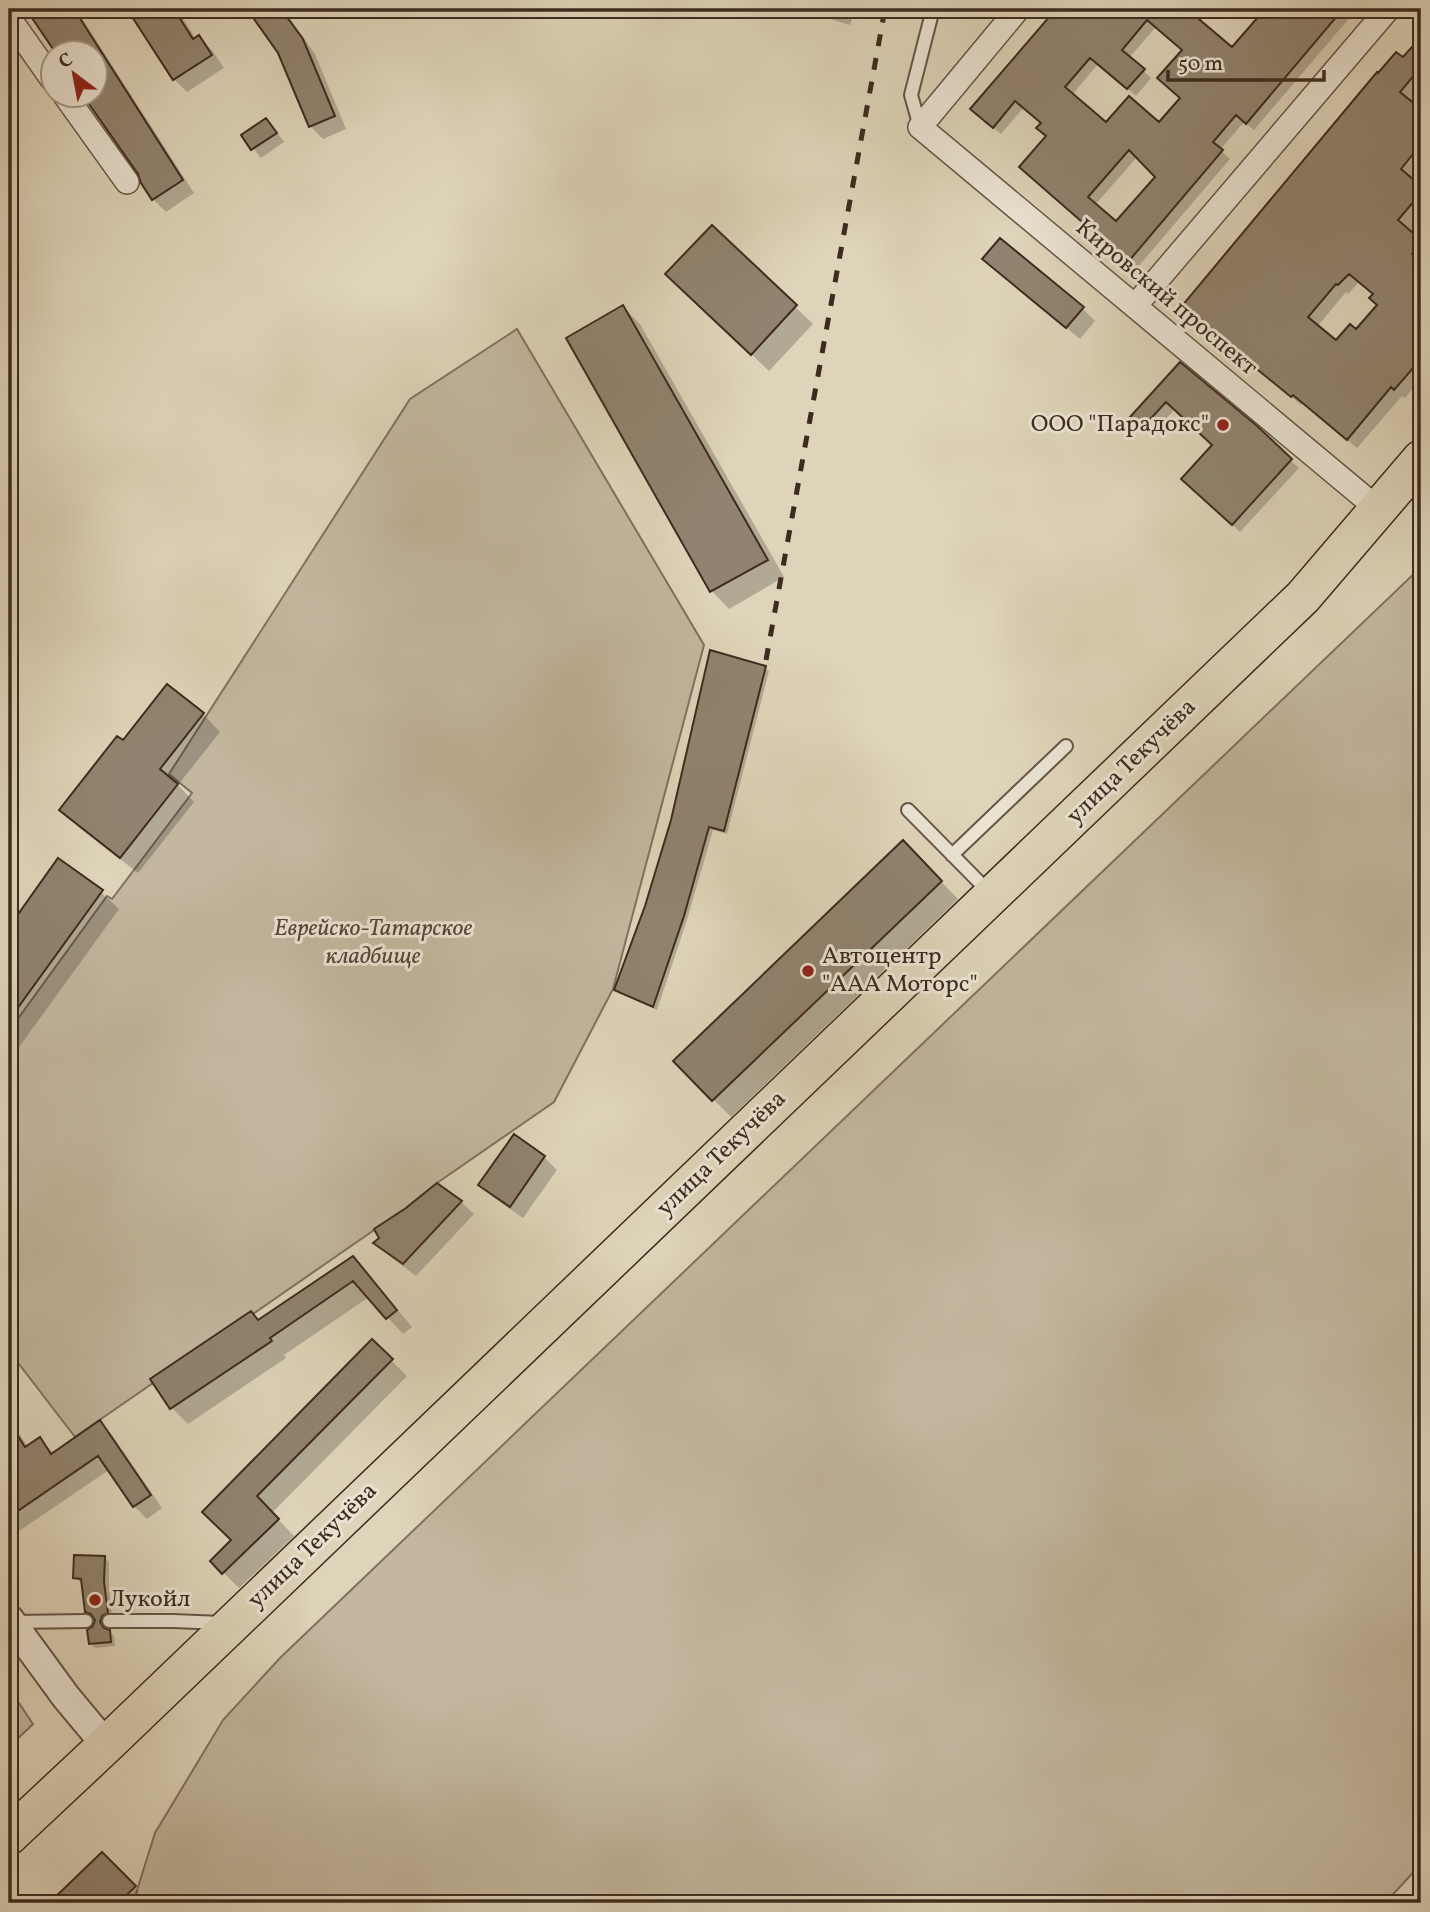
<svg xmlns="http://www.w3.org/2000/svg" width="1430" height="1912" font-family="Vollkorn,serif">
  <rect width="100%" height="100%" fill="#ded4b9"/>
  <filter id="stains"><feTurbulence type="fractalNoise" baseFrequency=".00286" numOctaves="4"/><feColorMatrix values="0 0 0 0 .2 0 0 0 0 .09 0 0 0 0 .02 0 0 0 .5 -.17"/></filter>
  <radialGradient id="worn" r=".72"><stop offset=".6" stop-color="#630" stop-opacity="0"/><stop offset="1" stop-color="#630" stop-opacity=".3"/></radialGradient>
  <path fill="#c3b79f" stroke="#80715f" stroke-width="2" d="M517,329l187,316 -91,344 -59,113 -117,81 -31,25 -331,229 -66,-86v-320l98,-135 5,3 80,-106 -23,-19 241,-375z
    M1421,567v1297l-36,39h-1252l22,-70 68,-113 57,-62z
    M9,1688l24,36 -24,23z"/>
  <path fill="#0003" fill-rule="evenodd" d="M28,9h48l118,184 -28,19 -13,-13 -59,-105v-42h-37z
    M129,9h48l19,30 3,-1 13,12 12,18 -37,24 -13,-13z
    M249,9h34l32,45 31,75 -23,10 -13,-13 -31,-74z
    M818,9h37l-5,16 -23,-7z
    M1058,9h154l-12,13 32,27 27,-31 -9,-9h107l-103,121 -10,-8 -24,28 10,9 -93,109 -108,-93 19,-39 -5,-13 -19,-16 -23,27 -29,-25zM1156,27l27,23 -1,48 -23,27 -53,-1 -34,-29 26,-31 38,32 15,-18 -22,-20zM1138,156l19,21 -41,47 -21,-19z
    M1421,39v126l-11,14 11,10v190l-16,19 -3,-2 -45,52 -54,-45 -2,2 -108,-89zM1359,282l15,13 4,10 -21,26 -21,12 -19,-16 29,-35 2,2z
    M266,120l8,8 10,14 -23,16 -18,-23z
    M712,227l101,97 -44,47 -84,-80z
    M985,259l97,49 13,13 -15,18 -82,-67z
    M623,307l17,17 144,253 -55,32 -17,-18 -144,-253z
    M1180,364l74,62 45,42 -59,64 -49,-46 23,-41 -39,-36 -24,26 -18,-18z
    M765,668l4,3 -42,163 -14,-4 -26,90 -30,90 -38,-17 -3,-3 31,-84z
    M203,714l17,18 -42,53 16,17 -56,71 -59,-46 -17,-17 61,-67z
    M903,842l55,57 -227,218 -56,-56z
    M59,861l42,31 18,17 -110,152v-131z
    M544,1157l13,13 -34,48 -30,-21 -13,-12z
    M437,1185l24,17 13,12 -58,62 -28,-21 -13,-12 32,-34z
    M353,1258l16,17 43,52 -9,7 -34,-37 -85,58 2,3 -98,66 -16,-16 87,-87z
    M372,1342l35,34 -135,137 22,23 -55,52 -27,-27 22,-21 -29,-28z
    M9,1418l19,29 12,-8 14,15 46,-31 12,12 50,73 -15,11 -13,-13 -25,-36 -90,61 -10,-10z
    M104,1557l5,5v26l3,29 -6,4 -2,7 10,8 1,10 -20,2 -5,-5 7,-23 -10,-9 -3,-29h-4l-5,-5z
    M102,1854l37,38 -11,11h-76z"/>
  <path fill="#91836f" stroke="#3d2b1f" stroke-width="2" fill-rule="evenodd" d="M26,9h48l109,171 -31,20 -11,-17 -3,-9 -56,-80h12v-42h-39z
    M127,9h47l19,30 6,-4 13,20 -39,25z
    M247,9h34l22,30 32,77 -26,11 -31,-74z
    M1056,9h131l45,38 33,-38h78l-97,115 -10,-9 -23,27 10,8 -95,112 -109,-95 27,-31 -10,-8 5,-5 -26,-22 -22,27 -23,-19zM1147,20l35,30 -25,28 23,20 -21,24 -30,-26 -23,26 -41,-35 25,-29 37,31 18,-20 -23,-19zM1129,150l26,27 -39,44 -28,-24z
    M1421,37v30l-21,25 21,17v35l-20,25 20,17v7l-23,27 23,20v3l-9,11 9,8v97l-27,31 -3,-3 -44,53 -54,-45 -2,2 -110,-90 196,-235 1,1 18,-21 7,5zM1349,274l24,20 -4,4 8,7 -21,24 -6,-5 -14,16 -28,-23 28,-33 2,1z
    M266,118l11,15 -26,17 -10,-15z
    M712,225l85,80 -46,50 -86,-81z
    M1000,238l84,69 -18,21 -84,-69z
    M623,305l145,255 -58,32 -144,-254z
    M1180,362l76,63 36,34 -60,66 -51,-46 31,-34 -46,-43 -24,26 -12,-11z
    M710,650l56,16 -42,165 -15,-4 -25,89 -31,91 -39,-17 31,-84 26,-86z
    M167,684l37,29 -44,56 18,15 -58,74 -61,-48 58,-74 6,4z
    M903,840l39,41 -230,220 -39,-40z
    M58,858l45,32 -94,130v-93z
    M514,1134l31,22 -35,51 -32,-22z
    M437,1183l25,18 -59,63 -30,-21 6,-5 -5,-9 32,-21z
    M353,1256l44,54 -11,9 -33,-38 -83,57 2,3 -102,68 -20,-30 101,-68 7,9z
    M372,1339l21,20 -136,137 22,23 -57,55 -12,-13 21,-21 -29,-28z
    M100,1420l51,75 -18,12 -35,-51 -89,61v-95l16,25 15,-10 11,17z
    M74,1555l31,1 -1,26 4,31 -6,3 -2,6 4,6 6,2 1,12 -22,2 -2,-14 6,-4 2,-6 -4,-6 -6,-2 -4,-33 -8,-1z
    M102,1852l34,34 -18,17h-69z"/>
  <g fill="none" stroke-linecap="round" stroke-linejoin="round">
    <defs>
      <path id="service" d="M920,127l-9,-32 22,-86
        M908,810l82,83
        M952,855l114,-109
        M109,1621h64l49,2
        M13,1622l73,-1"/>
      <path id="minor" d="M1018,9l-98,118 458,382
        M9,18l43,61
        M64,94l63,88
        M1135,306l253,-297"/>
      <path id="tertiary" d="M9,1619l57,78 40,48"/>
      <path id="primary" d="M9,1836l97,-91 1197,-1148 118,-138"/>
    </defs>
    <use href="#service" stroke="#655546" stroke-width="16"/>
    <use href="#minor" stroke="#655546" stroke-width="26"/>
    <use href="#tertiary" stroke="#655546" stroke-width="32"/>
    <use href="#primary" stroke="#3d2b1f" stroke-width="40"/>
    <use href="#service" stroke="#eae3d2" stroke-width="12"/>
    <use href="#minor" stroke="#eae3d2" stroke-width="23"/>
    <use href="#tertiary" stroke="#eae3d2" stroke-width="28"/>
    <use href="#primary" stroke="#ded4b9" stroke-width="37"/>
    <path stroke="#3d2b1f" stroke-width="5" stroke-dasharray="12 12" stroke-linecap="butt" d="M766,660l119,-651"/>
  </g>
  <g fill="#8f2418" stroke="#eae3d2" stroke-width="2.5">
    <circle cx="1223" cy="425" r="7"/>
    <circle cx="808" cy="971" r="7"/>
    <circle cx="95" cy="1600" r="7"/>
  </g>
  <g text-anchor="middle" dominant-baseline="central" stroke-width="6" stroke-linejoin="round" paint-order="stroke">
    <g font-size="24" fill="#3d2b1f" stroke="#eae3d2">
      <text transform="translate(1166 298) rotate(40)">Кировский проспект</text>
      <text transform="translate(1132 762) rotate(-44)">улица Текучёва</text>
      <text transform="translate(722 1154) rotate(-44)">улица Текучёва</text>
      <text transform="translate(313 1546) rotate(-44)">улица Текучёва</text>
    </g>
    <g font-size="24" fill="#3d2b1f" stroke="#eae3d2" text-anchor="start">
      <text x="1209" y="425" text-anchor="end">ООО "Парадокс"</text>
      <text x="822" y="957">Автоцентр<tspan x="822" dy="28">"ААА Моторс"</tspan></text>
      <text x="109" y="1600">Лукойл</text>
    </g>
    <g font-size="24" font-style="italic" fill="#584739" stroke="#eae3d2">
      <text x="373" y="929">Еврейско-Татарское<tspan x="373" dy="28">кладбище</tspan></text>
    </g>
  </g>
  <rect width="1430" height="1912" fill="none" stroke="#ded4b9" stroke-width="35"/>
  <rect x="10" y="10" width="1409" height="1891" fill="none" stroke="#3d2b1f" stroke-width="3.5"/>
  <rect x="18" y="18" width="1395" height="1877" fill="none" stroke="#3d2b1f" stroke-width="2"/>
  <g transform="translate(74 74) rotate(328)"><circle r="33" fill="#eae3d2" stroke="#a5998a" stroke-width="2"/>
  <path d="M0-5L12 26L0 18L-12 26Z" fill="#8f2418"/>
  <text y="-10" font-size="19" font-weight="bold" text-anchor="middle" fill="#3d2b1f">С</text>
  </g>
  <path d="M1168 70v10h156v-10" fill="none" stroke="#3d2b1f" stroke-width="3.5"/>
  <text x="1178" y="70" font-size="21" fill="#3d2b1f" stroke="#eae3d2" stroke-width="5" paint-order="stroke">50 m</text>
  <rect width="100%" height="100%" filter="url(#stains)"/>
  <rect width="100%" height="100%" fill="url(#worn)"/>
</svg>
